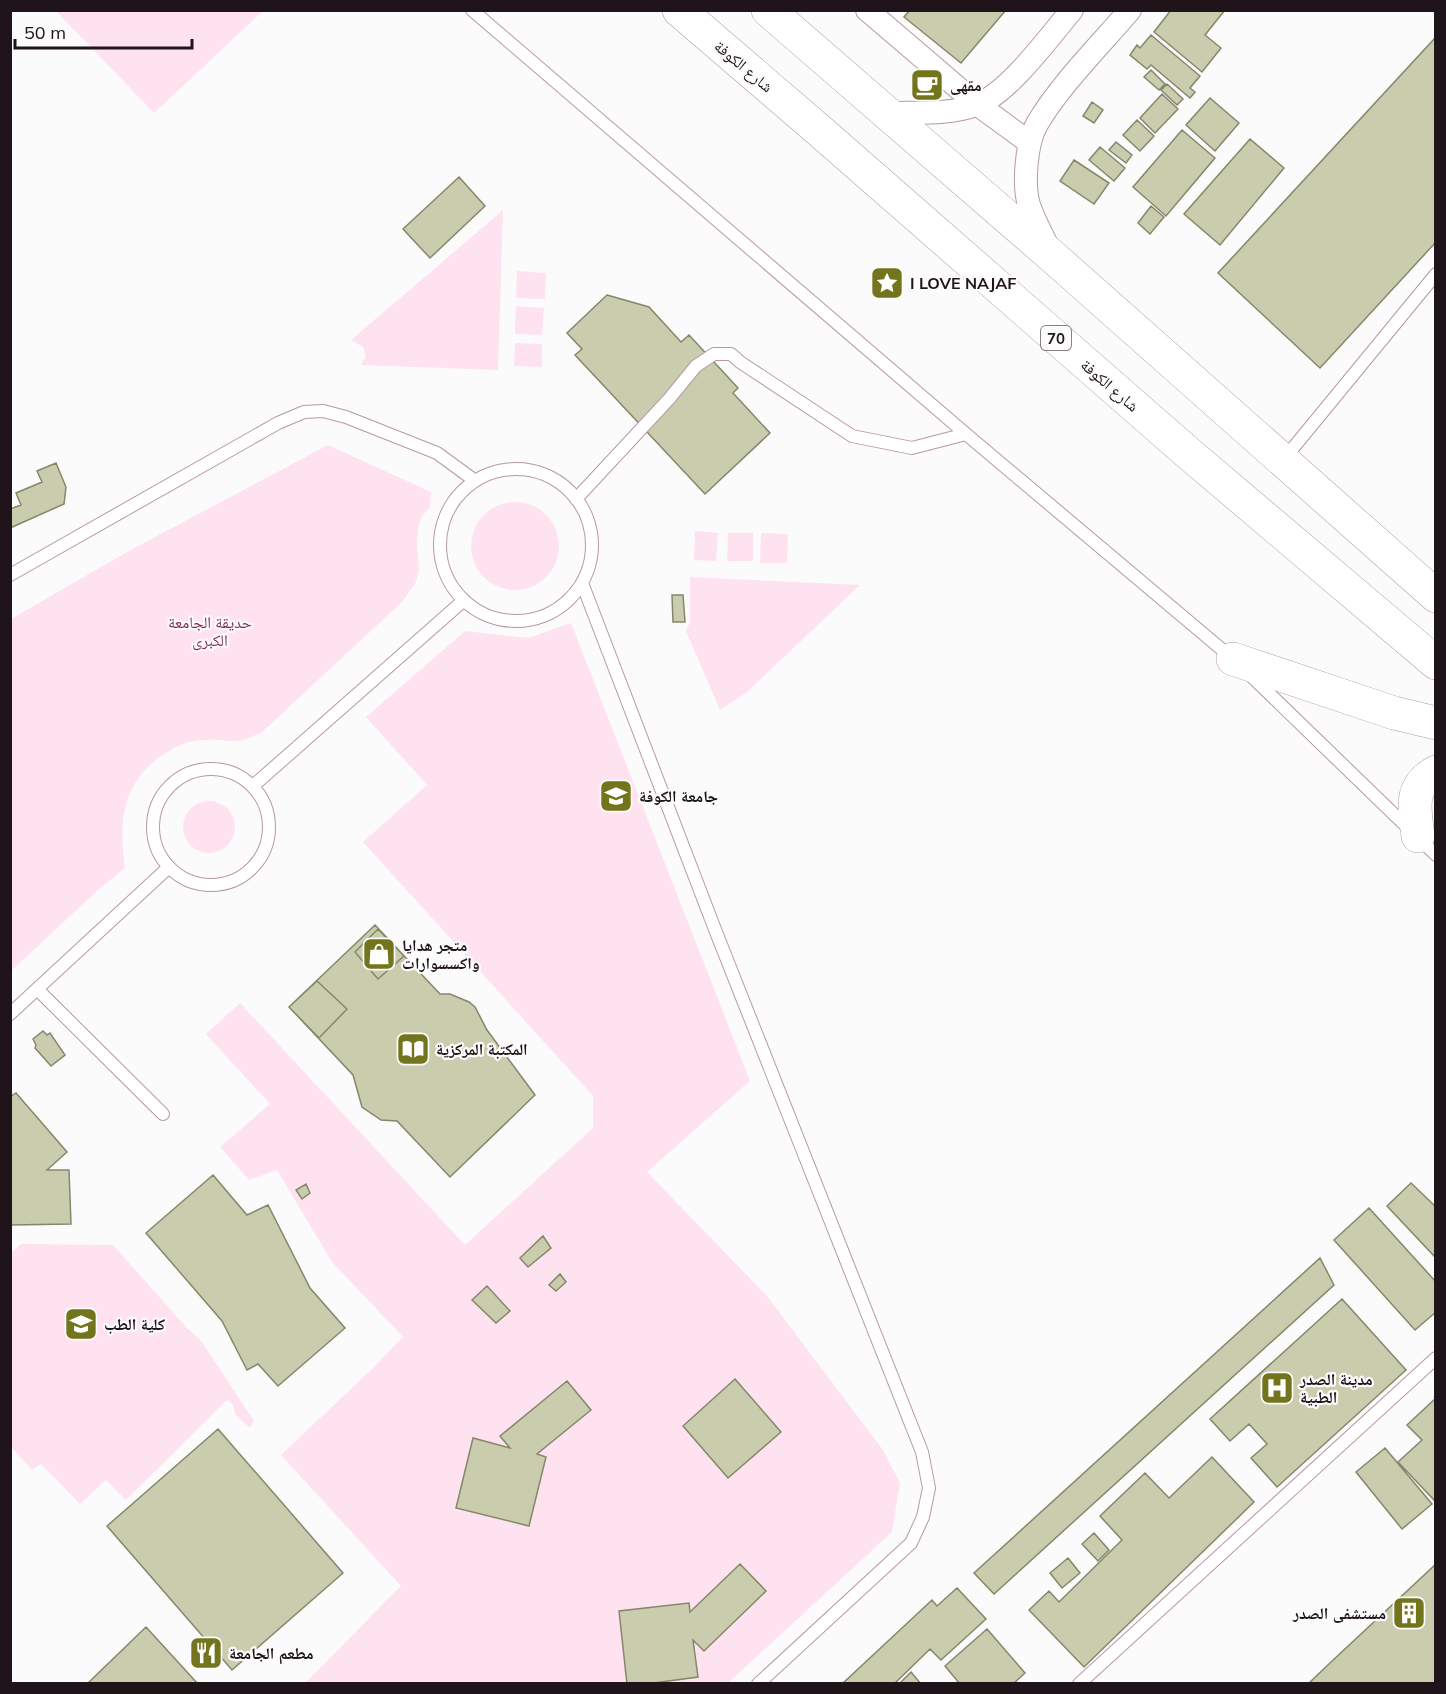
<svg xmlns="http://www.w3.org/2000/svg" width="1446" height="1694" font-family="Mulish,'Noto Naskh Arabic',sans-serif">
  <rect width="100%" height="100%" fill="#fbfbfb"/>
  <path fill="#ffe2ef" d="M56,11h207l-109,102z
    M503,210l-5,160 -137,-5 5,-9 -3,-9 -12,-7z
    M517,271l29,2 -1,26 -29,-1z
    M516,306l28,2 -2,27 -27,-1z
    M515,343l27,1v23l-28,-1z
    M328,445l103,47 -1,15 -8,9 -4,12 -1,18 2,25 -4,13 -13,18 -141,131c-7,2 -15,7 -22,8 -12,1 -24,-3 -37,-1 -15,1 -25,6 -38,14 -43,29 -45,67 -39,114l-27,22 -87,81v-352l116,-67z
    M471 546a44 44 0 1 1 88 0a44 44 0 1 1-88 0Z
    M695,531l23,2 -2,28 -22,-1z
    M728,533h25v28h-26z
    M761,533l27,1 -1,29h-27z
    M690,577l170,8 -113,107 -27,18 -34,-79 4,-9z
    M571,623l179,458 -103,91 120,124 116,154 17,33 -8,49 -164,151h-423l96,-97 -120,-131 92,-87 30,-31 -71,-75 -55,-92 -28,10 -29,-33 50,-43 -64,-70 34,-31 225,242 128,-117v-32l-230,-254 64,-57 -61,-68 99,-86 63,7z
    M183 827a26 26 0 1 1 52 0a26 26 0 1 1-52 0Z
    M21,1244l92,1 73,82 16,15 52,79 -4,7 -15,-14 -2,-9 -6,-5 -101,100 -20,-20 -26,24 -39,-40 -9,6 -22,-24v-192z"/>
  <path fill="#caccae" stroke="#85876b" stroke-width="1.5" d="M910,10h96l-45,53 -57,-46z
    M1171,10h54l-20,25 16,13 -19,24 -48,-40z
    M1151,35l49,41 -10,12 5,4 -5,6 -39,-33 -4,4 -17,-14 7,-10 3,3z
    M1436,37v205l-116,126 -102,-95z
    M1151,70l14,14 -6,6 -15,-13z
    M1167,84l16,15 -6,6 -16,-15z
    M1162,94l16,15 -23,24 -15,-15z
    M1210,98l29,25 -24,28 -29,-26z
    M1092,102l11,8 -9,13 -11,-7z
    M1137,120l17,16 -14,15 -17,-16z
    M1182,130l33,28 -49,58 -33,-29z
    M1250,139l34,29 -64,77 -36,-31z
    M1116,142l16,13 -6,8 -17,-13z
    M1100,147l25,21 -11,13 -25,-21z
    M1074,160l35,23 -15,21 -34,-23z
    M459,177l26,29 -55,52 -27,-29z
    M1151,206l13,11 -14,17 -12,-11z
    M607,295l42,12 32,35 8,-7 49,53 -5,5 37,40 -65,61 -130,-139 7,-6 -15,-16z
    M56,463l10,24 -2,17 -54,24v-19l11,-4 -5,-12 26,-11 -5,-11z
    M672,595h11l2,27h-12z
    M375,925l65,69h10l19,8 6,5 12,23 48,65 -85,82 -53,-56 -16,-1 -19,-13 -9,-32 -64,-68z
    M378,929l26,27 -26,23 -23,-27z
    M317,981l30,28 -28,29 -30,-31z
    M43,1031l4,4 3,-2 15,22 -14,11 -16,-18 1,-3 -3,-6z
    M16,1093l51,59 -20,18h22l2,54 -61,1v-128z
    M213,1175l34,40 21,-10 42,83 35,40 -67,58 -20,-22 -11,6 -25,-49 -76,-88z
    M1411,1183l25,24v51l-49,-52z
    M306,1184l4,9 -8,6 -6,-9z
    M1369,1208l67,74v30l-21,18 -81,-90z
    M543,1236l8,12 -23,19 -8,-9z
    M1320,1258l14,27 -340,309 -20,-21z
    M560,1274l6,8 -10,9 -7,-6z
    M487,1286l23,25 -14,12 -24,-23z
    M1342,1299l64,71 -129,117 -26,-29 16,-14 -18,-20 -19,17 -20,-22z
    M735,1379l46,53 -53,46 -45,-52z
    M567,1381l24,29 -54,44 9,3 -17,69 -73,-18 17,-70 37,10 -10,-12z
    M1436,1398v104l-38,-40 24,-22 -15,-15z
    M218,1429l125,144 -111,97 -125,-144z
    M1385,1448l47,56 -30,25 -46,-57z
    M1212,1457l42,45 -170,165 -55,-57 20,-19 10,11 63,-62 -22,-24 45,-43 24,25z
    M1094,1533l15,17 -11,11 -16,-17z
    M1068,1558l12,15 -18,15 -12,-15z
    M740,1564l26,27 -62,60 -11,-11 5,37 -52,7h-19l-8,-73 70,-8 1,9z
    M1436,1564v120h-128l23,-22z
    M957,1588l29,31 -45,41 -11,-11 -36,35h-52l90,-84 5,6z
    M146,1627l52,57h-111z
    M987,1629l38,44 -12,11h-53l-15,-18z
    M911,1672l10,12h-22z"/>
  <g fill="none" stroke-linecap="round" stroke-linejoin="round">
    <defs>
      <path id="service" d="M472,10l494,424 266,224
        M1284,459l152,-185
        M440 545a76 76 0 1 1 152 0a76 76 0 1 1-152 0Z
        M576,499l93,-100 27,-33 18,-12h17l9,8 112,74 60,12 54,-14
        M10,575l268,-152 26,-11 19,-1 23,6 91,36 37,27
        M582,583l134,349 206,520 7,36 -6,29 -12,26 -153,141
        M1249,674l187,181
        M153 827a58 58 0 1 1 116 0a58 58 0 1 1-116 0Z
        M253,786l210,-185
        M37,989l126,125
        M10,1014l159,-147
        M1079,1684l357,-326"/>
      <path id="minor" d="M867,10l111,95 52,38
        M888,113c29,-1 61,2 88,-8 32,-11 73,-68 96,-95
        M1048,247c-6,-13 -14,-27 -19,-42 -6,-20 -3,-62 8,-81 22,-38 64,-80 93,-114"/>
      <path id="trunk" d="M679,10l142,122 366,320 249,211
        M768,10l285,247 383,339
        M1233,659l161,54 42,10
        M1418,836c-3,-26 -10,-49 18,-64"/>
    </defs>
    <use href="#service" stroke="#b798a6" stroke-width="14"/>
    <use href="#minor" stroke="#b798a6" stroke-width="24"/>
    <use href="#trunk" stroke="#b798a6" stroke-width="34"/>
    <use href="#service" stroke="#fff" stroke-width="12"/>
    <use href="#minor" stroke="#fff" stroke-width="22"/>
    <use href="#trunk" stroke="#fff" stroke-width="33"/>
  </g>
  <defs>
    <symbol id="cafe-square" viewBox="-11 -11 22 22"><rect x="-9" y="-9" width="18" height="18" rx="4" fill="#73751c" stroke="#fbfbfb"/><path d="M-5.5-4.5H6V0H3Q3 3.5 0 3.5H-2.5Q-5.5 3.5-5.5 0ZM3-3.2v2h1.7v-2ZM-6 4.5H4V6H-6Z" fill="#fff"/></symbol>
    <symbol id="sight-square" viewBox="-11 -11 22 22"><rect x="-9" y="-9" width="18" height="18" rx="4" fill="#73751c" stroke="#fbfbfb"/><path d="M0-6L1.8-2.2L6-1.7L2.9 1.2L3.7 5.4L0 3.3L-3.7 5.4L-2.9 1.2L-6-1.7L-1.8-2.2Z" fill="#fff"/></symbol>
    <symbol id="university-square" viewBox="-11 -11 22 22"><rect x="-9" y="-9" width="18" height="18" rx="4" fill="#73751c" stroke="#fbfbfb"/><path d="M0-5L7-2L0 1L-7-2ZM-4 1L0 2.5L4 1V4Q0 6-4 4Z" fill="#fff"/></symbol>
    <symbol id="shop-square" viewBox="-11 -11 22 22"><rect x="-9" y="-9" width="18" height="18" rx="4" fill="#73751c" stroke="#fbfbfb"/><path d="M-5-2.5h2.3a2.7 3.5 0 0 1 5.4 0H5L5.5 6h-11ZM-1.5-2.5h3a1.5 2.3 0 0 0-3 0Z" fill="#fff"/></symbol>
    <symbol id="library-square" viewBox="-11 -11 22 22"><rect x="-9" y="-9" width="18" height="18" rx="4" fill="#73751c" stroke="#fbfbfb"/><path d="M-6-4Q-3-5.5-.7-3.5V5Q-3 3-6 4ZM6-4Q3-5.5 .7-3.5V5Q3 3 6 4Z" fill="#fff"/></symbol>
    <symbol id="hospital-square" viewBox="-11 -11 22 22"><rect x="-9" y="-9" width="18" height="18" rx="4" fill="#73751c" stroke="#fbfbfb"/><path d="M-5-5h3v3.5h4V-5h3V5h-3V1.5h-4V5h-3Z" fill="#fff"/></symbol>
    <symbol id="building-square" viewBox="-11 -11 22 22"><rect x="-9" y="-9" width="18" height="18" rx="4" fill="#73751c" stroke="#fbfbfb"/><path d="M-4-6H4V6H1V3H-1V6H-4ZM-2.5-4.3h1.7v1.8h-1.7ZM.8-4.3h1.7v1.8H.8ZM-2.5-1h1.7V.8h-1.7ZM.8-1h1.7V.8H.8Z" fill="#fff"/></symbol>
    <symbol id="restaurant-square" viewBox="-11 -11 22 22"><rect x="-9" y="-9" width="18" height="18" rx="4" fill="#73751c" stroke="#fbfbfb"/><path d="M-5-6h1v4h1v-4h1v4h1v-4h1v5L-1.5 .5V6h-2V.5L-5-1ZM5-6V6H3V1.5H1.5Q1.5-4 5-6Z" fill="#fff"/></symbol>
  </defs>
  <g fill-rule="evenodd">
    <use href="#cafe-square" x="908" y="66" width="38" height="38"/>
    <use href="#sight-square" x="868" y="264" width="38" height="38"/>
    <use href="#university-square" x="597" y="777" width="38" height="38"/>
    <use href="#shop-square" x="360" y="935" width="38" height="38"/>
    <use href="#library-square" x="394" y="1030" width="38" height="38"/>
    <use href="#university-square" x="62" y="1305" width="38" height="38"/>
    <use href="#hospital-square" x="1258" y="1369" width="38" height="38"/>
    <use href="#building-square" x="1390" y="1594" width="38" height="38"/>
    <use href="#restaurant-square" x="187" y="1634" width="38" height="38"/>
  </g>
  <g text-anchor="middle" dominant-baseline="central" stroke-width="4.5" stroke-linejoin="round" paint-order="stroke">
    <rect fill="#fbfbfb" stroke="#61595d" stroke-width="1.5" x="1041" y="326" width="30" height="24" rx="4.5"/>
    <g font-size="15" font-weight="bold" fill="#1f1419">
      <text x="1056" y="338">70</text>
    </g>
    <g font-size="16" fill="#1f1419" stroke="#fbfbfb">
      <text transform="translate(744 66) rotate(40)">شارع الكوفة</text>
      <text transform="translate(1110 385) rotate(41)">شارع الكوفة</text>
    </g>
    <g font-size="16" font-weight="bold" fill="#1f1419" stroke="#fbfbfb" text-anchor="start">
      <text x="950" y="85">مقهى</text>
      <text x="910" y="283">I LOVE NAJAF</text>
      <text x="639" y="796">جامعة الكوفة</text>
      <text x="402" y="945">متجر هدايا<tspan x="402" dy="18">واكسسوارات</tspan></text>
      <text x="436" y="1049">المكتبة المركزية</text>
      <text x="104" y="1324">كلية الطب</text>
      <text x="1300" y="1379">مدينة الصدر<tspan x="1300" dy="18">الطبية</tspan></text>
      <text x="1386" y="1613" text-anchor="end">مستشفى الصدر</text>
      <text x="229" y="1653">مطعم الجامعة</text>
    </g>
    <g font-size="16" fill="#812a5b" stroke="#fbfbfb">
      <text x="210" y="622">حديقة الجامعة<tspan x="210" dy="18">الكبرى</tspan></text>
    </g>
  </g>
  <rect width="1446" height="1694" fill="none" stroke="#1f1419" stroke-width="24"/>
  <path d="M15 39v9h177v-9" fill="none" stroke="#1f1419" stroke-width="3"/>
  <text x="24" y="39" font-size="18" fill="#1f1419" stroke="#fbfbfb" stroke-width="4.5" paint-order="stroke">50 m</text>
</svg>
